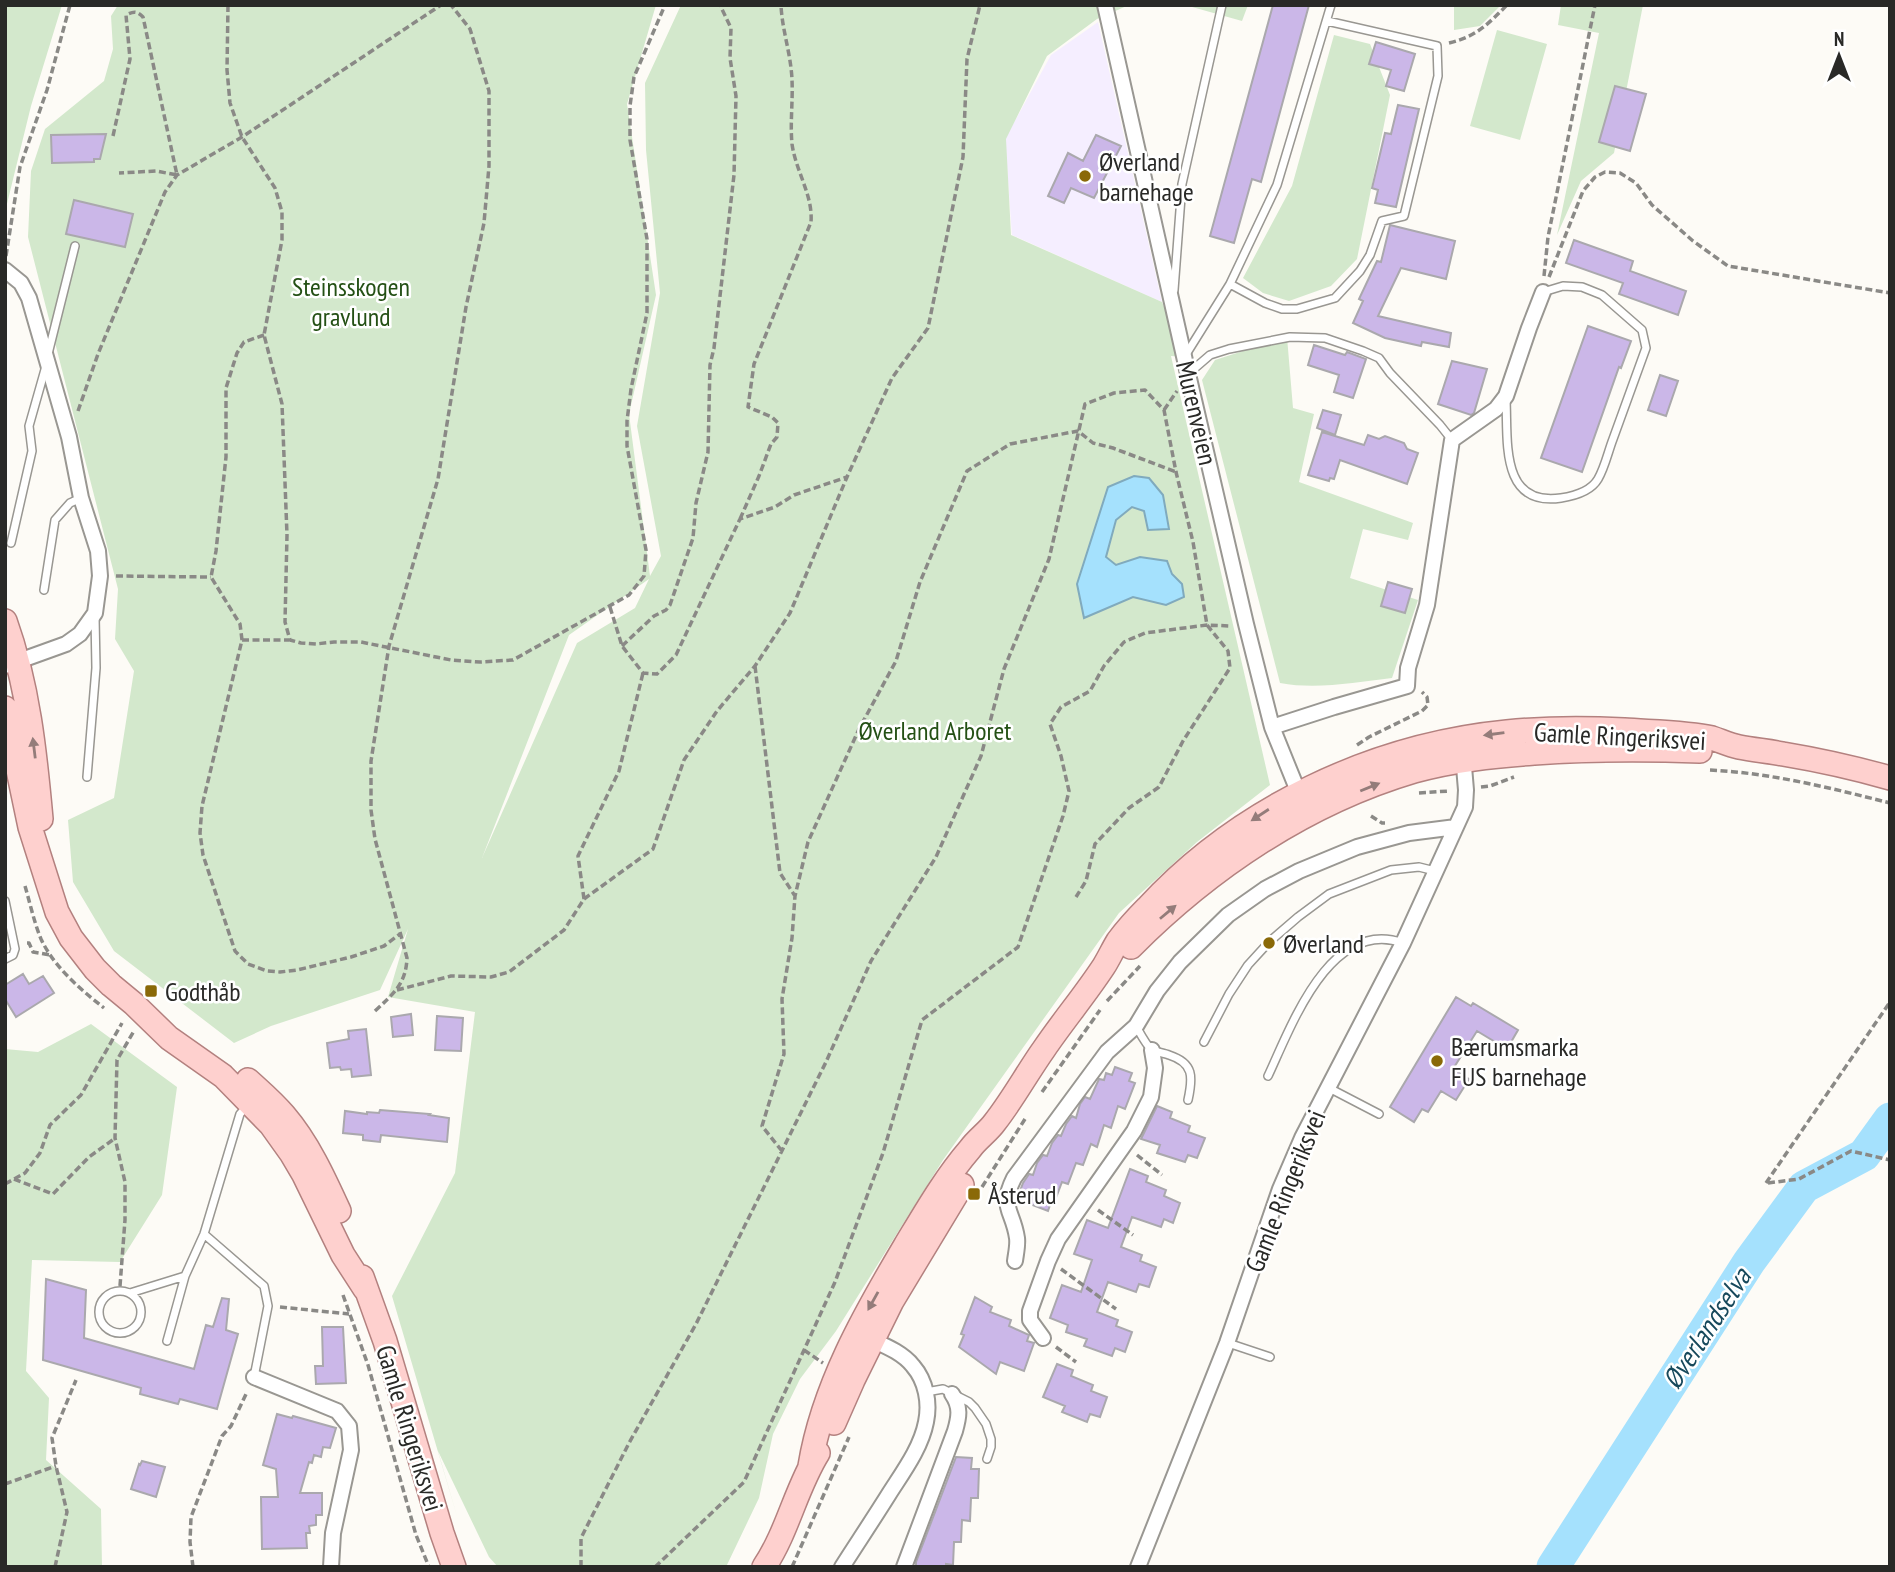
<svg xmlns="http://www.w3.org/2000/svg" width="1895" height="1572" font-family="'PT Sans Narrow',sans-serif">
  <rect width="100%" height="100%" fill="#fdfbf6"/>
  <path fill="#f5eeff" d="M1098,22l64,280 -150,-67 -7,-96 46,-84z"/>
  <path fill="#d3e8cc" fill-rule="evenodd" d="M5,5h57l-31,101 -26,106z
    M118,5h538l-29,99 29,191 -27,119 21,162 11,-20 -24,-130 23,-133 -14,-143 -1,-67 36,-78h448l-32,14 -50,37 -41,83 5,96 151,67 23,55 -14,-1 99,429 -73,57 -78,71 -176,247 -107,171 -36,48 -27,55 -14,64 -33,69h-228l-9,-10 -51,-106 21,72 -67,-227 63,-123 20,-161 -87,-15 20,-68 -28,61 -109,36 -37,17 -120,-92 -41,-69 -5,-62 46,-22 20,-127 -19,-32 3,-50 -90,-352 3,-66 14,-42 59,-48 9,-32 -2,-33zM649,579l-14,29 -58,35 -95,215 87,-223z
    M1185,5h63l-6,16z
    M1454,5h47l-21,21 -26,4z
    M1561,5h82l-29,148 -33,28 -24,54 42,-202 -41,-8z
    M1497,30l50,14 -27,96 -50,-14z
    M1334,35l36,9 20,51 -33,164 -26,27 -42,15 -26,-8 -20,-15 49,-92z
    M1287,337l6,71 21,6 -15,68 114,41 -5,17 -45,-11 -13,49 68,22 -26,78c-36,4 -75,12 -112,5l-78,-303 13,-20z
    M91,1024l86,63 -15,108 -42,67 -88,-2 -6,111 23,27 -3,62 55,49 1,58h-97v-518l33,3z"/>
  <path fill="#a5e1fd" stroke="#80aabd" stroke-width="2" d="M1134,476l15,2 14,17 6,34 -21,1 -4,-19 -12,-4 -16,13 -10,37 10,8 24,-8 27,4 5,13 10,10 2,13 -18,8 -33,-8 -49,21 -7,-34 31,-97z"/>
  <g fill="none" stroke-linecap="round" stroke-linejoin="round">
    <path stroke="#a5e1fd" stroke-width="33" d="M1553,1567l196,-305 55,-75 60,-32 26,-36"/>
  </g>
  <path fill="#cbb7e8" stroke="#aaa8ad" stroke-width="2" d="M1273,5h36l-48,177 -9,-3 -18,64 -24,-7z
    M1376,42l39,12 -11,37 -18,-5 5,-16 -22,-6z
    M1615,86l31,8 -16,57 -31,-9z
    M1398,105l21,4 -23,98 -21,-4 3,-13 -6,-2 13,-55 6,1z
    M106,134l-6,25h-6v3l-42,1 -1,-28z
    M1096,135l25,11 -27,52 -23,-10 -7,15 -16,-7 20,-43 15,8z
    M74,200l59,14 -8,33 -59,-13z
    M1390,225l65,16 -9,38 -45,-11 -23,48 73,17 -2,14 -27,-5 -1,4 -36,-8 -32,-15 10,-22 -4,-2 18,-38 4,1z
    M1574,240l59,21 -3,10 56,20 -8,24 -59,-21 4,-11 -57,-20z
    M1588,326l43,15 -10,27 -2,-1 -37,105 -41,-14z
    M1314,345l31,10 2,-3 19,7 -13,39 -19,-6 5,-17 -31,-10z
    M1452,361l35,8 -13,44 -3,2 -33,-11z
    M1660,375l18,6 -12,35 -18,-6z
    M1323,410l18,5 -6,20 -18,-7z
    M1322,432l42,13 4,-10 11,4 6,-3 19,7 3,6 11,4 -11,31 -67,-24 -6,19 -4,-1 -1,3 -21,-6z
    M1388,582l24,7 -7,24 -24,-7z
    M23,974l6,10 14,-8 11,17 -38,24 -11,-18v-14z
    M1456,997l15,9 2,-3 45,27 -11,19 -30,-18 -24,38 16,10 -13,21 -15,-9 -13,21 -6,-3 -8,13 -24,-15z
    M411,1014l2,21 -20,2 -2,-20z
    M437,1016l26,2 -2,33 -26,-1z
    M366,1029l5,46 -19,2 -1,-8 -10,1 -1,-3 -10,1 -3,-25 22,-4 -1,-8z
    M1115,1067l17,6 -3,8 6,2 -10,26 -7,-3 -7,22 -7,-3 -7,22 -6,-3 -8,21 -7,-2 -8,21 -6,-2 -8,21 -3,-1 -3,9 -31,-12 6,-16 6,-9 4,1 4,-12 6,-8 4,1 5,-13 6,-8 3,1 5,-12 6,-8 4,2 4,-14 5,-7 5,2 9,-20 5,1 2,-7 6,2z
    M1157,1106l15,6 -2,6 20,8 -2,6 17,6 -8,20 -9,-3 -3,7 -28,-9 3,-8 -19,-6z
    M380,1110l50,4 -1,1 20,3 -2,24 -66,-7 -1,7 -17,-2v-5l-20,-2 2,-22 22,3v-2l12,1z
    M1130,1169l18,7 -2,6 20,8 -2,6 16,7 -7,20 -9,-4 -3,8 -29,-10 -11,30 21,8 -2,6 16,6 -7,20 -10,-3 -3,8 -28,-10 -11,30 21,8 -2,6 16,6 -7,20 -10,-4 -3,8 -28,-10 3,-7 -21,-7 2,-7 -18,-7 12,-33 19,7 11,-32 -18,-6 13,-34 21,8z
    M46,1279l40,11 -2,48 110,31 12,-44 7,2 9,-29 7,1 -3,31 12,4 -21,75 -37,-10 -2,5 -38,-10 1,-6 -98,-28z
    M975,1297l17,10 -2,5 21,8 -2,6 20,9 -2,6 7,2 -10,28 -24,-9 -4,12 -37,-27 5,-12 -3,-1z
    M322,1327h21l3,56 -30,1 -1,-18h8z
    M1057,1364l16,6 -2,6 22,9 -2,6 16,6 -7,20 -10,-3 -3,8 -25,-10 3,-6 -22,-9z
    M277,1414l15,4 1,-2 43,12 -6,20 -7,-1 -2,10 -7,-2 -2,8 -3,-1 -9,31h22v22h-6v10l-7,1 1,7h-4l1,15 -45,1 -1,-52h17l-2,-28 -13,-4z
    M956,1457l16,1 -1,11h8l-1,29h-7l-1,23 -8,-1 -1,22h-7l-1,23 -7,-1v3h-30v-5z
    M142,1461l23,6 -9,30 -25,-8 8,-25 1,1z"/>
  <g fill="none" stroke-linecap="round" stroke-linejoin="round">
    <defs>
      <path id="lane" d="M1230,284l35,19 17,6h15l38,-11 25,-27 10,-16 12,-34 22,-5 34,-140 -1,-30 -110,-25
        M1174,290l8,-106 40,-179
        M48,354l27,-108
        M1185,356l45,-72 47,-99 54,-180
        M1188,374l22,-19 19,-6 61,-12 35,1 38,13 16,7 11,15 50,52 12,15
        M1506,401c2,40 -6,106 55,97 13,-2 30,-7 37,-19 7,-12 10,-27 15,-40 11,-30 22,-60 33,-91l-4,-18 -40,-35 -20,-8 -19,-1 -20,6
        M11,543l21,-92 -3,-25 17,-60
        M44,590l11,-70 15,-17 11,-5
        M87,777l9,-109 -1,-51
        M5,901l10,48 -2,6 -8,4
        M1136,1026c4,7 10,19 16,24 4,2 12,3 17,5 25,8 24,22 19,45
        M1204,1042l25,-48 19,-29 21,-23 29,-25 31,-23 62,-24 28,-3 16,4
        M1268,1076c23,-49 62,-159 135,-133
        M1329,1088l50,26
        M204,1234l60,52 4,20 -14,71
        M99 1312a21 21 0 1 1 42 0a21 21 0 1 1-42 0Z
        M130,1293l55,-17
        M167,1341l18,-65 19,-42 36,-120 8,-9
        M1228,1343l42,14
        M926,1392l17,-3 26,13 6,6 11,16 5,15v8l-4,12"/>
      <path id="street" d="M1105,5l83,369 58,250 26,103 30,74
        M5,270l16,13 8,15 40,139 12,61 17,53 2,25 -5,37 -15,21 -14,10 -61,22
        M1272,727l62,-20 73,-21 1,-18 19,-63 25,-165 44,-31 10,-13 23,-68 14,-36
        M1015,1261c1,-8 3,-16 2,-23 -4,-28 -18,-30 -3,-60l93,-126 29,-26 21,-35 23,-29 48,-47 37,-26 34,-18 58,-24 52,-14 47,-6
        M1043,1338l-13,-18v-9l18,-50 10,-22 76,-108 17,-34 4,-29 -3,-18
        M254,1377l83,34 12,15 2,24 -18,83 -2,34
        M842,1567c16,-25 32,-49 47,-73 14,-22 32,-46 37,-72 4,-19 0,-41 -13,-56 -11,-14 -30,-21 -45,-28
        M904,1567l51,-136c4,-14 6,-24 -3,-37
        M1138,1567l89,-224 53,-154 22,-51 101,-195 62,-136 1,-17 -3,-35"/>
      <path id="primary" d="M5,621c23,64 30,131 36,198
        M5,708l25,119 27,85 14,26 24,31 16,16 23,19 35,34 54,38 48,49 20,28 13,22 39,80 22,34
        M1131,947c79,-79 175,-144 283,-176 39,-11 80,-15 120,-18 56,-4 110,-4 166,-2
        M248,1080c12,11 25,22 36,35 24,28 40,63 55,96
        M362,1277l23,64 57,192 12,34
        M834,1423l19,-43 39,-79 70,-116
        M810,1466c13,-79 54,-151 95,-220 20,-33 40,-68 65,-97 7,-10 18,-17 25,-27 18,-23 32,-49 49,-73 19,-28 41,-54 60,-83 5,-8 9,-17 14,-25 9,-12 19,-23 29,-33 92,-100 226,-163 360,-176 39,-4 78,-4 117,-2 26,2 63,2 88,8 9,3 18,7 27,9 15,3 29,4 44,7 36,6 72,14 107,24
        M764,1567c24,-36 32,-79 54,-114"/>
    </defs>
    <use href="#lane" stroke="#999792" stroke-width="10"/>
    <use href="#street" stroke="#999792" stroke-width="18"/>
    <use href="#primary" stroke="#b3817f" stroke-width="26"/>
    <path stroke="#8a8986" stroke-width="3.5" stroke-dasharray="7 3.5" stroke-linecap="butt" d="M228,5l-1,65 3,33 12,34 33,51 7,24v28l-18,95 18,69 5,131 -2,87 5,18 11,3 15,1 18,-2h27l90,18 29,2 33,-2 116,-65 15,-19 2,-26 -19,-104v-25l4,-32 16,-76v-74l-17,-99v-34l4,-29 31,-72
      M1449,43c28,-7 38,-18 58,-38
      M113,136l17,-77 -4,-44c8,-4 11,-4 17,2l34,158 -21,-4 -37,2
      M6,256l14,-89 27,-77 23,-85
      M1544,276l4,-39 47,-232
      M1549,277l34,-86 12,-14 10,-5 15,1 16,10 16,22 41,36 35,25 162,27
      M264,335l-20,7 -7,11 -11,35v69l-10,94 -5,26 29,47 2,16 -40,166 -2,27 3,22 32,96 13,13 19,7 13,1 17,-2 54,-13 33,-11 16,-12
      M1164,410l13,-19
      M78,411l20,-57 67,-162 12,-17 65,-38 199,-132
      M740,519l19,-43 12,-32 6,-7 1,-14 -6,-6 -24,-10 6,-43 57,-142c2,-27 -15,-50 -19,-78 -2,-21 1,-43 0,-64 -1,-26 -10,-50 -11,-75
      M116,576l95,1
      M610,607l12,39 21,27 14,1 19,-19 64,-136 35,-12 19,-12 53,-18
      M242,640h47
      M622,646l32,-30 12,-6 4,-5 23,-67 3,-35 12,-51 2,-87 4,-17 20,-173 2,-79 -6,-38 1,-30 -11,-23
      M755,666l25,207 15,23
      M1357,745l12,-8 53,-26 6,-6 -1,-8 -5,-5
      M1710,770c61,3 121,18 180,33
      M1481,787l9,-1 24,-9
      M1419,793l30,-2
      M1371,816l11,7h3
      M25,886c5,17 9,36 16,53 13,28 39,50 63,69
      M584,899l-6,-43 41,-85 24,-98
      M27,943h2l4,9 18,3
      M397,990l54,-14 40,1 18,-5 55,-42 20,-31 69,-50 31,-89 33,-49 38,-45 35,-53 57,-136 45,-99 36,-50 35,-171 4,-98 13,-54
      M1107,1001l33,-35
      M375,1011c18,-17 31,-27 32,-53l-32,-119 -4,-29v-49l18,-115 49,-167 28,-172 18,-84 5,-57v-75l-19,-62 -19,-24
      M1042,1092l58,-82
      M782,1151l-20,-25 22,-72 -2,-55 10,-61 3,-42 13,-54 51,-113 37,-68 24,-79 47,-111 43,-27 68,-13 15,12 20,5 63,24
      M1137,1155l25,20
      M14,1179l39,15 36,-37 25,-18
      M1766,1183l124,-181
      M1768,1183l31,-4 52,-28 39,9
      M5,1184l20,-11 15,-20 10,-28 31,-30 41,-72
      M982,1187l43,-68
      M1098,1210l35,25
      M1061,1269l55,40
      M120,1286l5,-66v-38l-10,-44 2,-78 17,-29
      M343,1295l25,70 48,170 13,32
      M280,1307l69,7
      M1056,1347l20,15
      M804,1350l19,13
      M5,1484l51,-18
      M55,1567l12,-55 -11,-46 -4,-28 24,-58
      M193,1567l-3,-25 1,-25 31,-81 9,-10 16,-34
      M581,1567v-29l48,-95 67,-119 130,-262 45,-101 65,-104 45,-101 23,-87 45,-110 36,-155 29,-11 31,-3 19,20 12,62 17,70 14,83 21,26 2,17 -47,73 -24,46 -30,21 -34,36 -9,37 -10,16
      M655,1567l89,-85 91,-200 48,-129 39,-133 96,-73 45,-131 6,-25 -8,-35 -11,-32 11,-17 29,-16 14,-25 20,-24 21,-9 62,-8 23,1
      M792,1567l57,-130"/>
    <use href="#lane" stroke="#fff" stroke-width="7"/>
    <use href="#street" stroke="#fff" stroke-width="14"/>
    <use href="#primary" stroke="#fed0ce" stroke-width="23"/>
  </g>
  <defs><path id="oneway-solid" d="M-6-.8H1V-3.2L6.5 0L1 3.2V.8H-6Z" transform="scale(1.75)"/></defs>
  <g fill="#947c7a">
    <use href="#oneway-solid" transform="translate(1494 734) rotate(172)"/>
    <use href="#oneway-solid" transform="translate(34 748) rotate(-97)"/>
    <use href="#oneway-solid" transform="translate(1370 787) rotate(-22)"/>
    <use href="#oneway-solid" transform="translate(1260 815) rotate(147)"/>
    <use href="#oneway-solid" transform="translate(1168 912) rotate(-40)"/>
    <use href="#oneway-solid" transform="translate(873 1301) rotate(119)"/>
  </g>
  <g fill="#8a6908" stroke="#fff" stroke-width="2.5">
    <circle cx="1085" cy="176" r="7"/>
    <circle cx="1269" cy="943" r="7"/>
    <rect x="144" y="984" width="14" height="14" rx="3.5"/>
    <circle cx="1437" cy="1061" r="7"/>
    <rect x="967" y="1187" width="14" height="14" rx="3.5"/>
  </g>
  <g text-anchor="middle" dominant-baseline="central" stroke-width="5" stroke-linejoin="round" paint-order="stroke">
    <g font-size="26" fill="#292927" stroke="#fff" text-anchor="start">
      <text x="1099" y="161">Øverland<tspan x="1099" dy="30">barnehage</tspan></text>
      <text x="1283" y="943">Øverland</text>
      <text x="165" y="991">Godthåb</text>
      <text x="1451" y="1046">Bærumsmarka<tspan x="1451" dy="30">FUS barnehage</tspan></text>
      <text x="988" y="1194">Åsterud</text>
    </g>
    <g font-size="26" fill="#245015" stroke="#fff">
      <text x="351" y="286">Steinsskogen<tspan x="351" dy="30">gravlund</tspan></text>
      <text x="935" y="730">Øverland Arboret</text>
    </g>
    <g font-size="26" fill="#292927" stroke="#fff">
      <text transform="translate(1197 413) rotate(77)">Murenveien</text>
      <text transform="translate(1620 736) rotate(3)">Gamle Ringeriksvei</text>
      <text transform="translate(1285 1191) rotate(-68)">Gamle Ringeriksvei</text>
      <text transform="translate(410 1428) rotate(73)">Gamle Ringeriksvei</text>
    </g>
    <g font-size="28" font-style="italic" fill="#17495c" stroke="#fff">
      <text transform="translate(1706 1328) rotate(-57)">Øverlandselva</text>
    </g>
  </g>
  <rect width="1895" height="1572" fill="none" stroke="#292927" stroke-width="14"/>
  <g transform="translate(1839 56)" stroke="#ffffff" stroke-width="5" paint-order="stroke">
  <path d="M0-5L12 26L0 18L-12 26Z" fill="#292927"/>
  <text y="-10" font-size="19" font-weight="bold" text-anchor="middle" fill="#292927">N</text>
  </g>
</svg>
